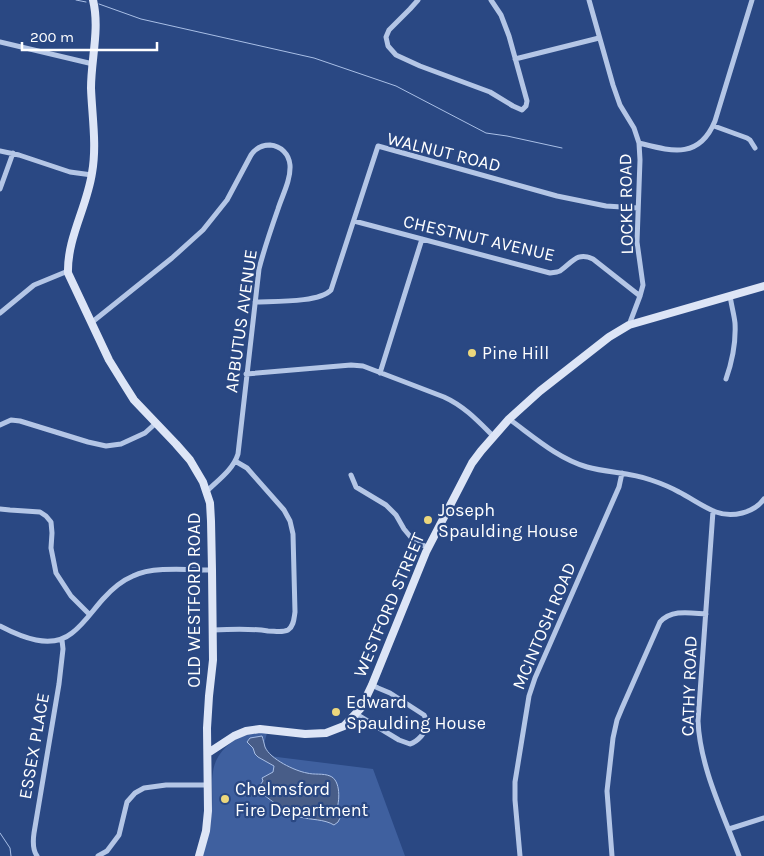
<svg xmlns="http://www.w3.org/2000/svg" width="764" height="856" font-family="Karla,sans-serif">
  <rect width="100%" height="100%" fill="#2a4883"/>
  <path fill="#3f609f" d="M267,733l-6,22 112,14 32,87h-203c4,-16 9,-32 10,-49 1,-12 -1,-23 1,-35 2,-19 20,-35 38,-38 5,-1 11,-1 16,-1z"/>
  <path fill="#485d88" stroke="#a9bfe6" d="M262,736c1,3 2,7 3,11 5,12 30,24 42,26 7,2 16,0 23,3 11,4 10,26 6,35l4,7 -2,4 -4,3c-10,-6 -23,-5 -34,-8 -11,-4 -37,-20 -42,-29l5,-7 -1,-3 11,-6 1,-6 -16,-9 -3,-3 -2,-6 -6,-6 3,-4z"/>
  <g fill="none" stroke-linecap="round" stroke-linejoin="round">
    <path stroke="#a9bfe6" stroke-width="1" d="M76,0l10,2
      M99,4l42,15 173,39 82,28 90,47 21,3 55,12
      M0,833l10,15 1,8"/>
    <path stroke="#b4c6e6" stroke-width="5" d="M418,0l-8,9 -21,21 -3,7 2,9 8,9 24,11 70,26 23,14 9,4 4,-4 1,-5 -18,-65 -8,-21 -10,-15
      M589,0l24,85 7,20 14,23 5,15 1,17 -3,82 6,43 -3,11 -11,29
      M0,42l93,22
      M515,59l84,-21
      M714,126l33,12 3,2 5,8
      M639,143c32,8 60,17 76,-22l37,-121
      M0,151l19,4 51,17 22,3
      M0,189l13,-36
      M354,221l196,52 7,-1 3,-1c12,-8 17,-20 33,-12l47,37
      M255,302c18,-1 64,1 76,-12l47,-144 179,50 49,10 32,2
      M0,313l34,-28 34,-14
      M91,323l81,-65 31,-28 24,-30 24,-45c4,-6 11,-10 19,-10 11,1 19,9 20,20 1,15 -8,31 -12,44 -7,20 -14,40 -19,60l-21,185c-5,16 -20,26 -32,38
      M380,373l42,-134
      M246,374l105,-9 12,1 81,31c20,9 34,24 49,39
      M726,379c6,-17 10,-38 9,-56 -1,-9 -4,-19 -5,-28
      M509,419c25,18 48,39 78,48 21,6 43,5 64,13 9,3 19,7 28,12 12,6 24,15 37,20 16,6 38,1 48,-13
      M0,425l11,-5 9,1 68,21 18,4 15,-2 24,-11 11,-10
      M351,475l5,12 30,18 10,10 8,14 10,12 15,7
      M0,509l10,1 30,2 6,4 5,6 1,11 -1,15 5,25 15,23 18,18
      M713,511l-15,210c2,46 25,92 41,135
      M0,626c21,11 51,24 72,7 12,-9 21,-23 31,-34 8,-9 18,-18 30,-23 20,-10 57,-6 79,-6
      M213,630c18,-1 37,-2 55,1 7,0 14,2 20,-1 6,-4 6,-12 7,-18l-2,-78 -3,-13 -6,-11 -37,-42 -12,-7
      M356,714l43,26 11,4c7,-2 17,-12 17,-20 0,-4 -1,-6 -3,-9l-34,-22 -12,-5 -6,-3
      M729,829l35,-11
      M37,856c-5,-7 -4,-16 -3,-23l25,-149 4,-35 -1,-9
      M98,856l9,-5 12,-16 8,-33 8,-9 9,-5 22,-3h42
      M520,856l-5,-56v-18l14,-86 6,-18 84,-191 3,-14
      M612,856l-5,-65 6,-53 4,-18 5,-12 38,-86c12,-13 30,-9 46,-8"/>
    <path stroke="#dde5f6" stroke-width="8" d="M93,0c7,29 -2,59 -2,88 1,28 6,57 1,85 -5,34 -25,65 -24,100l41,87 13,21 12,19 42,44 14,16 13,22 7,21 1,18 1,49 1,90 -4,36 -2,32 1,83 -2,20 -7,25
      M208,753l26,-17 12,-5 14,-2 45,5 21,-1 18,-7 17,-18 11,-23 54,-133 46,-89 9,-12 28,-32 31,-28 69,-54 20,-12 135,-39"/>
  </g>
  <g fill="#ecd77c" stroke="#2a4883" stroke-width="2">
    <circle cx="472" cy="353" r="5"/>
    <circle cx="428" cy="520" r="5"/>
    <circle cx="336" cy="712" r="5"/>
    <circle cx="225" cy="799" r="5"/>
  </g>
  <g text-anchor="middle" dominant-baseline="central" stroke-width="4.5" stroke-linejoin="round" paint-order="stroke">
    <g font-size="18" fill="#fff" stroke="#2a4883">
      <text transform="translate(444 152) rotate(14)">WALNUT ROAD</text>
      <text transform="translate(626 204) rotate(-91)">LOCKE ROAD</text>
      <text transform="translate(479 238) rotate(13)">CHESTNUT AVENUE</text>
      <text transform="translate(241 321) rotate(-82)">ARBUTUS AVENUE</text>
      <text transform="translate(194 600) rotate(-90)">OLD WESTFORD ROAD</text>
      <text transform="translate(389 605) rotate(-67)">WESTFORD STREET</text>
      <text transform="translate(544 626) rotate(-67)">MCINTOSH ROAD</text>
      <text transform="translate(689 686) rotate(-88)">CATHY ROAD</text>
      <text transform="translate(34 746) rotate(-80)">ESSEX PLACE</text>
    </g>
    <g font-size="18" fill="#fff" stroke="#2a4883" text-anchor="start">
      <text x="482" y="353">Pine Hill</text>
      <text x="438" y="510">Joseph<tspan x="438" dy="21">Spaulding House</tspan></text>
      <text x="346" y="702">Edward<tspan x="346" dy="21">Spaulding House</tspan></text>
      <text x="235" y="789">Chelmsford<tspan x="235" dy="21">Fire Department</tspan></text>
    </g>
  </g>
  <path d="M22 42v8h135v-8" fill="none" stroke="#ffffff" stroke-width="2.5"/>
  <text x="30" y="42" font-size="15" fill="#ffffff" stroke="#2a4883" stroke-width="4" paint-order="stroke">200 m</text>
</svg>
